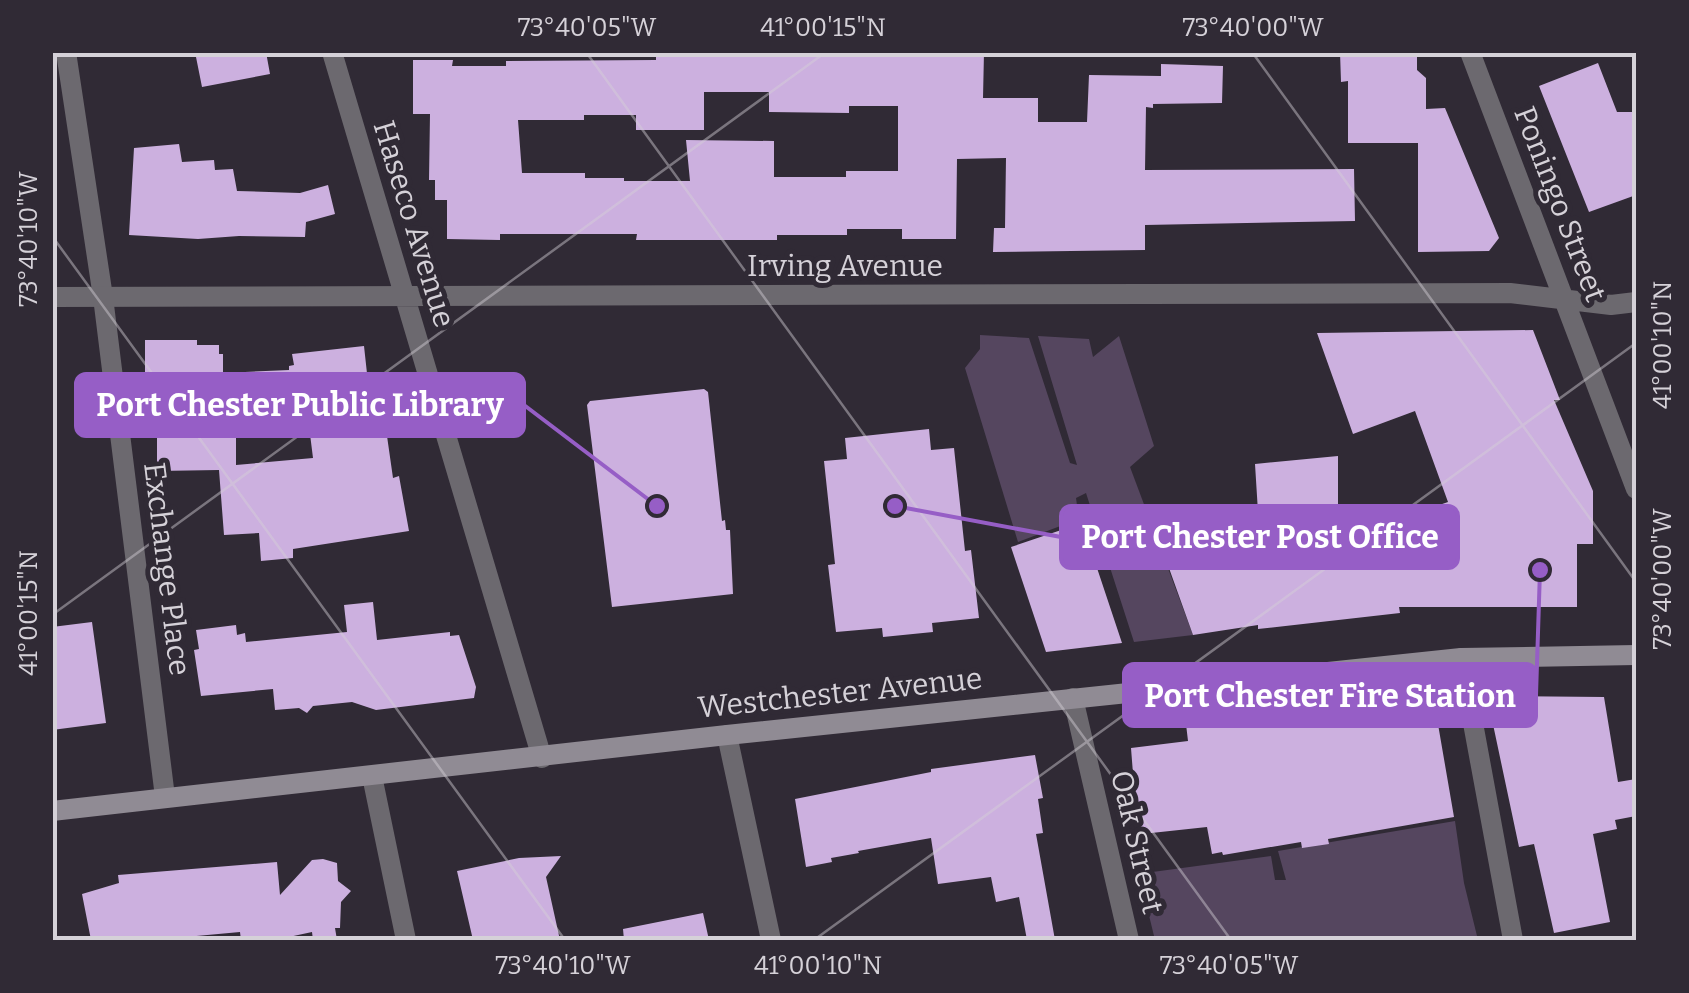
<svg xmlns="http://www.w3.org/2000/svg" width="1689" height="993" font-family="Bitter,serif">
  <rect width="100%" height="100%" fill="#302a35"/>
  <path fill="#55465f" d="M980,335l49,3 41,125 7,2 -39,-129 51,3 4,18 26,-21 35,110 -24,21 63,168 -59,7 -48,-149 -10,5 3,21 -61,23 -53,-174 15,-19z
    M1455,821l9,62 14,57h-323l-10,-41v-26l126,-17 4,24h11l-8,-29z"/>
  <path fill="#ccb0df" fill-rule="evenodd" d="M195,52h71l4,22 -68,13z
    M656,52h328l-1,46h55v24h49l2,-47 72,1v-12l62,2 -1,37 -69,1v4l-7,-1 -1,63 209,-1 1,52 -210,4v25l-152,2 1,-24h11l1,-70 -49,1 -1,80h-54v-10h-55v6h-70v5h-141l1,-6h-137v6l-53,-1v-39h-12v-20h-6l1,-66h-17v-54h40l-1,6h54v-5l150,-1zM704,92h65v20l80,1v-7h49v65h-52v6h-72v-36l-88,-1 4,41h-66v-3h-39v-5h-63l-4,-53h66v-5h52v15h68z
    M1340,52h77v18l9,8v31l19,-1 54,130 -10,13 -71,1v-109h-70v-62l-7,1z
    M1598,63l19,49h19v83l-47,17 -50,-126z
    M179,144l3,18 32,-2 1,10 18,-1 4,22 63,2 28,-8 7,29 -29,8 -1,15 -66,-1 -41,3 -69,-4 5,-87z
    M1533,330l27,70h-6l39,91v53h-16v63h-178l1,6 -142,16v-4l-65,10 -33,-92 18,-6 -2,-13 82,-12 -3,-48 83,-8v84l110,-38 -33,-91 -62,23 -36,-101z
    M145,340h52v5h22v9h4v19l66,-3v-4l5,-1 -2,-11 72,-8 7,64 12,-2 10,70 6,-2 10,55 -116,18v9l-32,3 -2,-28 -35,2 -5,-65 -62,1v-76h-12zM307,410l6,48 -77,7v-50z
    M704,389l4,3 14,129 3,-1 1,10h4l3,64 -121,13 -25,-202 3,-4z
    M929,429l2,21 23,-2 11,103 6,-1 8,68 -47,5 1,9 -50,5 -1,-9 -46,4 -8,-67 7,-1 -11,-103 23,-2 -2,-21z
    M1082,523l40,120 -76,9 -35,-105z
    M373,602l4,38 73,-8v4l9,-1 17,52 -2,11 -98,12 -24,-8 -39,4 -6,7 -8,-5 -24,2 -2,-21 -72,7 -7,-46 5,-1 -3,-19 40,-5 1,10 8,-2 1,9 101,-10 -3,-27z
    M92,622l14,101 -54,7v-103z
    M1487,696l117,1 14,85 18,-3v37l-21,4 2,9 -24,5 17,88 -56,11 -20,-89 -15,3z
    M1434,701l20,116 -126,22 1,5 -27,4 -1,-6 -78,13 -1,-3 -10,2 -5,-27 -65,7 -7,-35 -4,-51 57,-7 -2,-17 60,-6 1,4z
    M1035,755l8,43 -5,1 5,34 -7,1 19,106h-28l-8,-43 -23,5 -5,-25 -53,7 -7,-46 -73,13 1,2 -28,5 1,4 -26,5 -11,-68 136,-27v-3z
    M561,856l-15,21 14,63h-87l-16,-69 62,-13z
    M323,859l14,4 1,18 13,10 -10,11 -1,26h-5l2,12h-24l-1,-8 -37,8h-34l-1,-8 -87,8h-62l-9,-46 37,-11 -1,-8 159,-13 3,33 32,-35z
    M703,913l6,27h-85l-1,-11z"/>
  <g fill="none" stroke-linecap="round" stroke-linejoin="round">
    <path stroke="#6c696f" stroke-width="20" d="M66,52l37,245 62,500
      M1461,658l52,282
      M1073,698l56,242
      M727,735l44,205
      M372,776l34,164"/>
    <path stroke="#6c696f" stroke-width="20" d="M332,52l210,706
      M1470,52l166,437
      M52,297l1458,-4 101,12 25,-3"/>
    <path stroke="#908b94" stroke-width="20" d="M52,811l675,-76 734,-77 175,-3"/>
  </g>
  <path fill="none" stroke="#d5d1d8" stroke-width="2.5" stroke-opacity="0.45" d="M586,52l645,888M1252,52l384,530M52,236l513,704M52,615l774,-563M814,940l822,-597"/>
  <g text-anchor="middle" dominant-baseline="central" stroke-width="10" stroke-linejoin="round" paint-order="stroke">
    <g font-size="30" fill="#d5d1d8" stroke="#302a35">
      <text transform="translate(1560 204) rotate(69)">Poningo Street</text>
      <text transform="translate(414 224) rotate(73)">Haseco Avenue</text>
      <text x="845" y="266">Irving Avenue</text>
      <text transform="translate(167 569) rotate(83)">Exchange Place</text>
      <text transform="translate(840 693) rotate(-6)">Westchester Avenue</text>
      <text transform="translate(1137 842) rotate(77)">Oak Street</text>
    </g>
  </g>
  <path fill="none" stroke="#965ec6" stroke-width="4" d="M657 506L524 405M895 506L1061 537M1540 570L1536 695"/>
  <g fill="#965ec6" stroke="#302a35" stroke-width="4">
    <circle cx="657" cy="506" r="10"/>
    <circle cx="895" cy="506" r="10"/>
    <circle cx="1540" cy="570" r="10"/>
  </g>
  <g fill="#965ec6" stroke="#965ec6" stroke-width="4">
    <rect x="76" y="374" width="448" height="62" rx="10"/>
    <rect x="1061" y="506" width="397" height="62" rx="10"/>
    <rect x="1124" y="664" width="412" height="62" rx="10"/>
  </g>
  <g font-size="32" text-anchor="middle" font-weight="bold" fill="#fff">
    <text x="300" y="416">Port Chester Public Library</text>
    <text x="1260" y="548">Port Chester Post Office</text>
    <text x="1330" y="707">Port Chester Fire Station</text>
  </g>
  <rect width="1689" height="993" fill="none" stroke="#302a35" stroke-width="110"/>
  <rect x="55" y="55" width="1579" height="883" fill="none" stroke="#d5d1d8" stroke-width="4"/>
  <g font-size="25" text-anchor="middle" fill="#d5d1d8">
    <text x="587" y="36">73°40'05"W</text>
    <text x="823" y="36">41°00'15"N</text>
    <text x="1253" y="36">73°40'00"W</text>
    <text transform="translate(28 239) rotate(-90)" y="9">73°40'10"W</text>
    <text transform="translate(1662 345) rotate(-90)" y="9">41°00'10"N</text>
    <text transform="translate(1662 579) rotate(-90)" y="9">73°40'00"W</text>
    <text transform="translate(28 613) rotate(-90)" y="9">41°00'15"N</text>
    <text x="563" y="974">73°40'10"W</text>
    <text x="818" y="974">41°00'10"N</text>
    <text x="1229" y="974">73°40'05"W</text>
  </g>
</svg>
